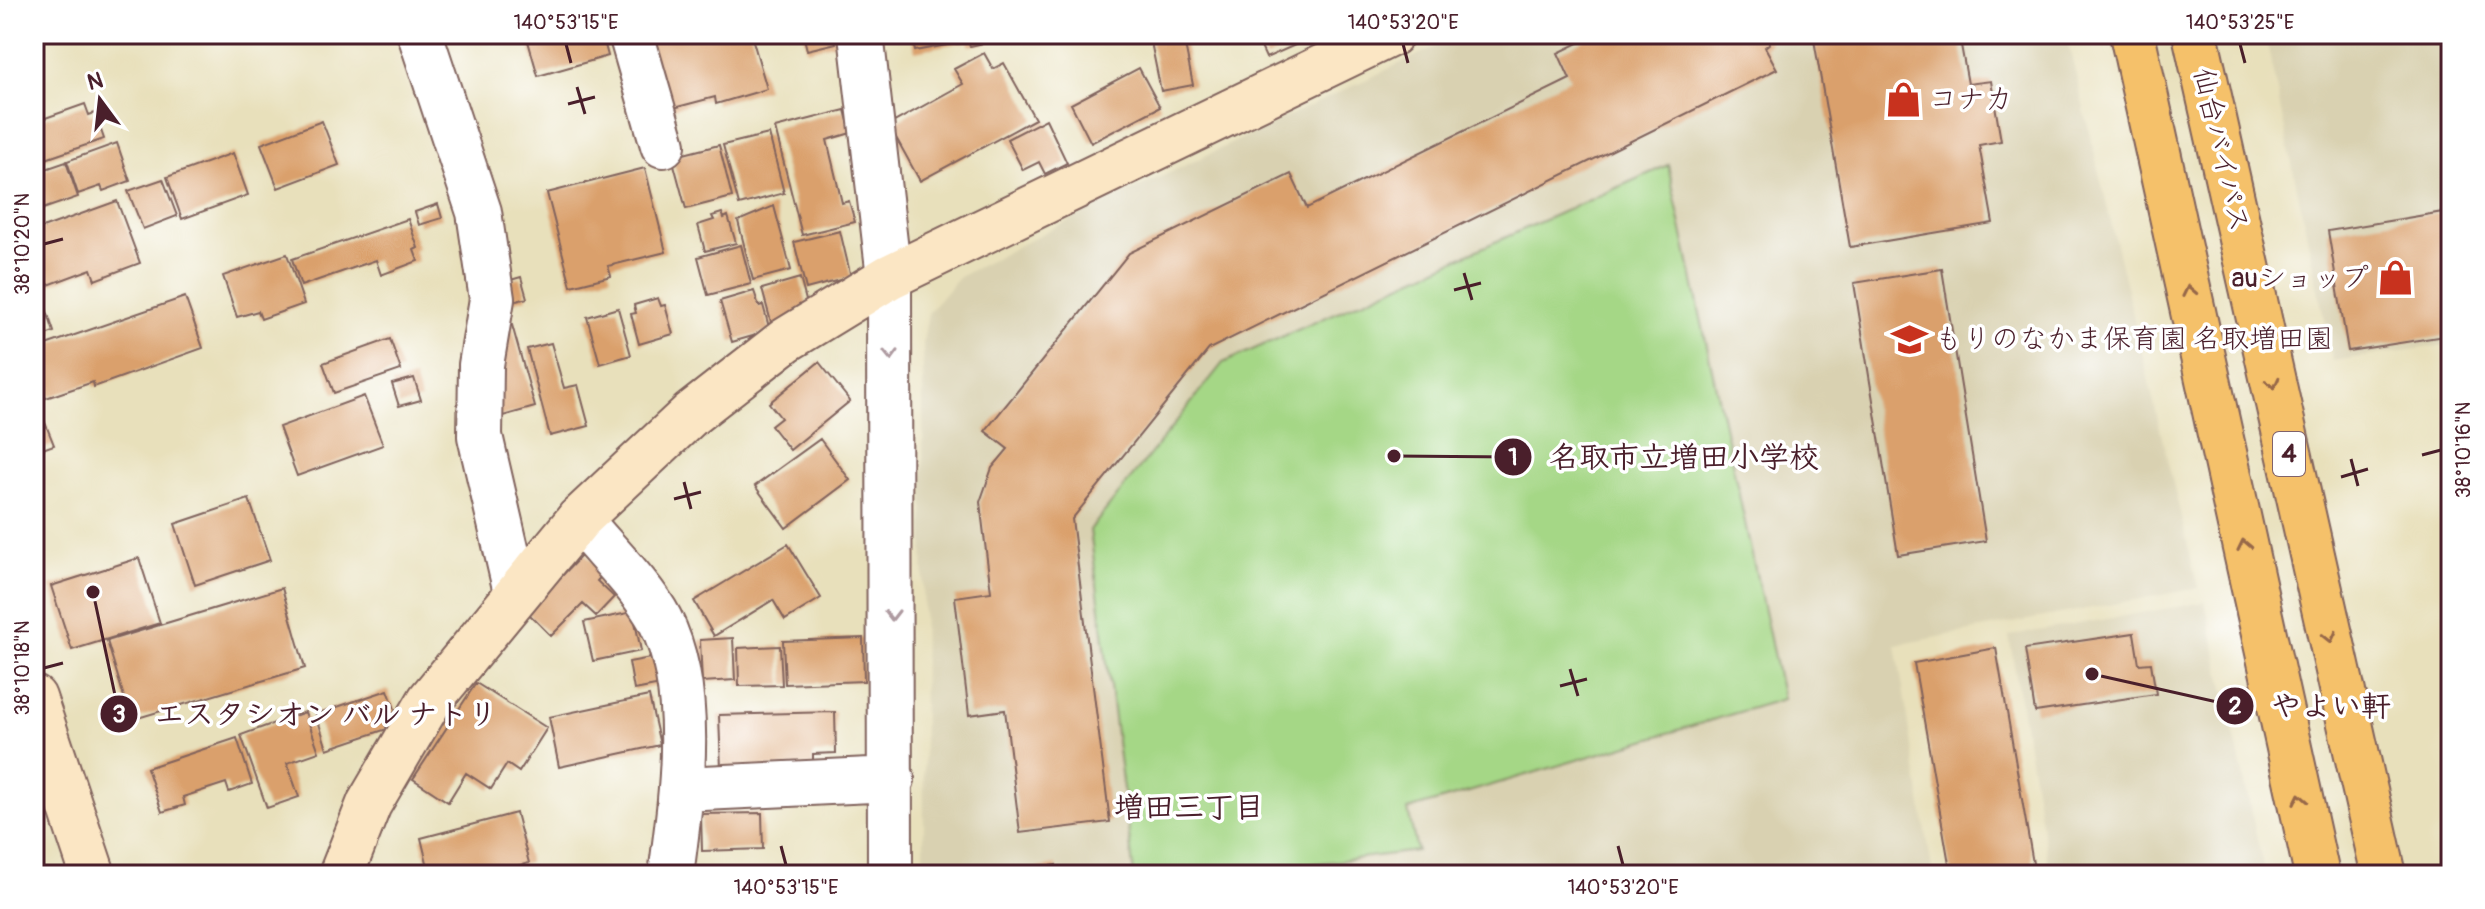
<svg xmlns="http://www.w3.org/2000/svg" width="2485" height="909" font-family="Pangolin,'Klee One',sans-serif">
  <rect width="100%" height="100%" fill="#fff"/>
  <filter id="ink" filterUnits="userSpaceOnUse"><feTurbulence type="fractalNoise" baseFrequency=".0125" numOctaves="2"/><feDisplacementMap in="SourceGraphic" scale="16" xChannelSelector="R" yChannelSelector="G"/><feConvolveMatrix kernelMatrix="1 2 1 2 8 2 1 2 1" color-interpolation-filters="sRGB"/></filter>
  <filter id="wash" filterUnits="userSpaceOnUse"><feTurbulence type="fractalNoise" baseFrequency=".006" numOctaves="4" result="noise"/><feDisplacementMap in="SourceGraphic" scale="32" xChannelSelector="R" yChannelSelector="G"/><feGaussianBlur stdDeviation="1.8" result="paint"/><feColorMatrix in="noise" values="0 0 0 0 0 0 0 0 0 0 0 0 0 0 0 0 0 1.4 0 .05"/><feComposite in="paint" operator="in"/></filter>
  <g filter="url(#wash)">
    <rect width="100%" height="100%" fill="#e8e0bb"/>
    <path fill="#d9d1b1" d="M1462,34h604l132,554 -302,57 37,230h-1009l-1,-533 5,-29 31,-36 92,-48z
      M2265,34h186v310l-118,17z
      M2205,602l60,273h-215l-41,-239z"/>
    <path fill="#a5d786" stroke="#787b58" stroke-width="2" d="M1668,165l115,534 -375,111 9,41 -193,24h-90l-44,-345 133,-167z"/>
    <g id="blocks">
      <path fill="#daa06c" d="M526,34h76l6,22 -70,20z
        M686,34h65l16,55 -51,15 -1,-7 -49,13 -19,-65z
        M803,34h30l3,9 -29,7z
        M911,34h81l1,7 -23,5 -2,-5 -53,10z
        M1255,34h65l-54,24z
        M1597,34h168l5,9 -5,4 12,22 -568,280 -137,170 38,303 -90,11 -15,-123 -36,5 -14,-118 36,-5 -11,-90 12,-34 16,-19 -23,-18 144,-178 162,-79 16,34 263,-129 -12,-26z
        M1813,34h146l9,50 23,-3 10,60 -22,4 14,78 -143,24z
        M1183,35l10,50 -32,6 -10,-49z
        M984,53l9,16 11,-6 31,56 -115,62 -31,-56 74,-41 -9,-15z
        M1139,68l21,39 -69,36 -20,-39z
        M85,104l4,11 6,-2 9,26 -70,24v-41z
        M845,110l6,23 -24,7 15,63 7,-2 6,21 -53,13 -27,-107z
        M1046,119l21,44 -22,11 -6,-12 -16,8 -16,-31z
        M322,121l17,44 -61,23 -17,-44z
        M769,134l15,59 -45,12 -16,-60z
        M117,143l13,38 -27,10 -2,-5 -23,8 -11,-33z
        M719,145l13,52 -46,12 -14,-52z
        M233,153l15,42 -66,24 -15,-42z
        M66,162l12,35 -44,15v-39z
        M645,168l21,84 -58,14 3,10 -40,10 -24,-93z
        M163,179l14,37 -34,13 -15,-38z
        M117,201l23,62 -45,17 -4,-11 -48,18 -9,-23v-33z
        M438,204l4,14 -23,7 -4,-13z
        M774,206l17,64 -38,10 -15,-59z
        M2443,212l8,49v74l-103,16 -20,-120z
        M722,213l2,5 4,-2 8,27 -31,8 -7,-26 16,-5 -2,-4z
        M408,219l10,29 -4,2 4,11 -37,14 -5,-15 -75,26 -9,-27z
        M840,231l11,46 -45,12 -12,-47z
        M741,245l10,39 -43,11 -10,-38z
        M287,254l17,50 -43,15 -3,-8 -21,6 -14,-41z
        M1942,269l44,272 -88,14 -44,-272z
        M521,277l6,21 -21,6 -6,-21z
        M800,278l8,30 -34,25 -12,-44z
        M38,285l16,47 -20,7v-53z
        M754,291l5,15 4,-1 7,26 -38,11 -12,-41z
        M185,297l18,51 -109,39 -1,-5 -59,20v-53z
        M658,298l3,8 4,-1 8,29 -34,10 -8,-30 5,-1 -2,-8z
        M618,308l13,47 -31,9 -13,-47z
        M512,325l23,82 -43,12 3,-90z
        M390,339l11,31 -67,23 -11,-30z
        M551,343l13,45 14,-3 11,41 -39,10 -23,-87z
        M819,362l31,39 -60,49 -19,-24 10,-8 -12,-15z
        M414,378l7,22 -22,6 -7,-22z
        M364,396l19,49 -86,31 -18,-49z
        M42,415l12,30 -20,7v-34z
        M820,439l30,41 -64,48 -31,-42z
        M249,499l21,61 -75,25 -20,-61z
        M788,544l33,54 -36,22 -12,-20 -59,36 -20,-35z
        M584,553l20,20 -7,8 17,16 -18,19 -13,-12 -32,32 -24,-24z
        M139,558l21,65 -88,27 -21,-64z
        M282,588l23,80 -174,52 -24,-79z
        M633,612l8,39 -48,10 -9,-39z
        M2134,633l5,31 12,-1 5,31 -121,18 -10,-63z
        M733,638l2,42 -33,2 -2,-42z
        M863,638l1,43 -79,3 -2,-43z
        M780,646l2,39 -43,1 -1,-38z
        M1996,648l39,227h-84l-37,-212z
        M656,657l5,28 -27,5 -5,-28z
        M476,683l71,45 -28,44 -12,-8 -16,25 -25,-16 -18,29 -35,-23z
        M388,690l8,22 -14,5 5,12 -60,20 -11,-35z
        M649,696l11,49 -101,22 -10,-50z
        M305,712l14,40 -32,11 12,34 -32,11 -26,-73z
        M835,712l1,41 -23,1v12l-92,3 -2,-54z
        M237,738l15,46 -23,8 -3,-9 -43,14 2,8 -23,7 -15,-44z
        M516,813l13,50 -46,12h-53l-9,-37z
        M762,813l1,36 -61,2 -1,-37z
        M1056,865l1,10h-28l-1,-5z
        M2120,869l2,6h-28v-1z"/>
    </g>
  </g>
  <g filter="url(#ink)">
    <use href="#blocks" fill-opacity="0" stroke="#81635d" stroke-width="2"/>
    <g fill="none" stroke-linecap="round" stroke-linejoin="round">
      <defs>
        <path id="street" d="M420,34l59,178 13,87 -11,66 -1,71 36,156
          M631,34l32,111
          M861,34l28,243 1,598
          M579,519c25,31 63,67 81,101 37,72 21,178 11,255
          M682,789l210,-10"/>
        <path id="secondary" d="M34,698l59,177
          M341,875l28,-71 61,-104 149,-181 112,-105 95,-74 103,-63 502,-243"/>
        <path id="highway" d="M2132,34l185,841
          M2195,34l189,841"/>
      </defs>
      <use href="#street" stroke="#81635d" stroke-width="48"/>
      <use href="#secondary" stroke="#81635d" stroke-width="48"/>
      <use href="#highway" stroke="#81635d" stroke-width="48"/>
      <use href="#street" stroke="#fff" stroke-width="44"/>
      <use href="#secondary" stroke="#fbe6c4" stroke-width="44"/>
      <use href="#highway" stroke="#f5c16b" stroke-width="44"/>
    </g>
    <defs><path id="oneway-chevron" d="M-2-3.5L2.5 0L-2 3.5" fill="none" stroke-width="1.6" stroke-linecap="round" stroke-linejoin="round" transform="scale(2)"/></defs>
    <g stroke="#976848">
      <use href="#oneway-chevron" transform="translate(2189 291) rotate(-102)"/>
      <use href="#oneway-chevron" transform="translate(2273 383) rotate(77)"/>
      <use href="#oneway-chevron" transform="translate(2244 545) rotate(-102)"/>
      <use href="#oneway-chevron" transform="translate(2330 637) rotate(77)"/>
      <use href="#oneway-chevron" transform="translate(2300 799) rotate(-102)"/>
    </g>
    <g stroke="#ae9aa0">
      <use href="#oneway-chevron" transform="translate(891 355) rotate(89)"/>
      <use href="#oneway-chevron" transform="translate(892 615) rotate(90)"/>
    </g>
  </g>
  <path fill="none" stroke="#4a1f2b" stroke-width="3" d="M566,44l5,19M1403,44l5,19M2240,44l5,19M577,87l8,27M568,104l27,-7M44,244l19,-5M1464,273l8,27M1454,290l27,-7M2422,455l19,-5M2351,459l7,27M2341,477l27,-8M684,482l7,27M674,499l27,-7M44,668l19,-5M1570,669l8,27M1560,686l27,-7M781,846l5,19M1618,846l5,19"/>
  <defs>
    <symbol id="shop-bare" viewBox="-9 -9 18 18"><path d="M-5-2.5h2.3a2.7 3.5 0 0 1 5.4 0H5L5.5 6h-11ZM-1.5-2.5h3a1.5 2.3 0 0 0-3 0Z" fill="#c8321e" stroke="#fff" stroke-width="2.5" paint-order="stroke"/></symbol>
    <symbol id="school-bare" viewBox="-9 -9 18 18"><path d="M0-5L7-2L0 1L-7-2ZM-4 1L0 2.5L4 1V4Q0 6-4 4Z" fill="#c8321e" stroke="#fff" stroke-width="2.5" paint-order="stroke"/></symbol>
  </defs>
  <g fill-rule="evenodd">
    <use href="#shop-bare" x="1878" y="74" width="51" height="51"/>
    <use href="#shop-bare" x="2370" y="252" width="51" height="51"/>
    <use href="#school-bare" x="1884" y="314" width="51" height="51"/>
  </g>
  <g text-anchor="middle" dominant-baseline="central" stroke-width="7" stroke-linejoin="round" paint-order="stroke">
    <rect fill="#fff" stroke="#80626b" stroke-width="2" x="2273" y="432" width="32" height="44" rx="6"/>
    <g font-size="26" font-weight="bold" fill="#4a1f2b">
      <text x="2289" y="454">4</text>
    </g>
    <g font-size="28" fill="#4a1f2b" stroke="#fff" text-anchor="start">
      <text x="1929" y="99">コナカ</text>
      <text x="2369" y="278" text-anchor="end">auショップ</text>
      <text x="1935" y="339">もりのなかま保育園 名取増田園</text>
    </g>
    <g font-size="28" fill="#4a1f2b" stroke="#fff">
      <text transform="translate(2221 150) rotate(77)">仙台バイパス</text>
    </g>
    <g font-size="30" font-weight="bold" fill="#4a1f2b" stroke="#fff">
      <text x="1189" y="807">増田三丁目</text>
    </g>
  </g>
  <path fill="none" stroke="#4a1f2b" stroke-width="3" d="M1394 456L1513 457M2092 674L2235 706M93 592L119 714"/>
  <g fill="#4a1f2b" stroke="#fff" stroke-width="3">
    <circle cx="1394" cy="456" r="8"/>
    <circle cx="2092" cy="674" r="8"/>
    <circle cx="93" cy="592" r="8"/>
    <circle cx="1513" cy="457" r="20"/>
    <circle cx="2235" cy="706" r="20"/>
    <circle cx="119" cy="714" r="20"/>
  </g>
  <g font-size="24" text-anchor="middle" font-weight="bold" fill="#fff">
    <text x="1513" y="465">1</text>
    <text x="2235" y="714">2</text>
    <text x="119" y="722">3</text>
  </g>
  <g font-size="30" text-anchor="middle" font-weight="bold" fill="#4a1f2b" stroke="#fff" stroke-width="7" stroke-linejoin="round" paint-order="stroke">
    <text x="1684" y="467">名取市立増田小学校</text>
    <text x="2331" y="716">やよい軒</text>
    <text x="326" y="724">エスタシオン バル ナトリ</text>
  </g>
  <rect width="2485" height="909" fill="none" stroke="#fff" stroke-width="88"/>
  <g transform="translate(100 100) rotate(345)" stroke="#ffffff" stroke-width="6" paint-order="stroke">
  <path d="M0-6L14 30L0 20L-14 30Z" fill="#4a1f2b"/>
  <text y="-12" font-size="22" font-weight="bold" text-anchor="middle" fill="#4a1f2b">N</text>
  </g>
  <rect x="44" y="44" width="2397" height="821" fill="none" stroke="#4a1f2b" stroke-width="3"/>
  <g font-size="20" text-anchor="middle" fill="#4a1f2b">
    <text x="566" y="29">140°53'15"E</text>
    <text x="1403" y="29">140°53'20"E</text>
    <text x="2240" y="29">140°53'25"E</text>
    <text transform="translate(22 244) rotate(-90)" y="7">38°10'20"N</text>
    <text transform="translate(2463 450) rotate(-90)" y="7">38°10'16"N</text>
    <text transform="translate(22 668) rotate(-90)" y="7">38°10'18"N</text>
    <text x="786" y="894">140°53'15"E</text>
    <text x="1623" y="894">140°53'20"E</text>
  </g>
</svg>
